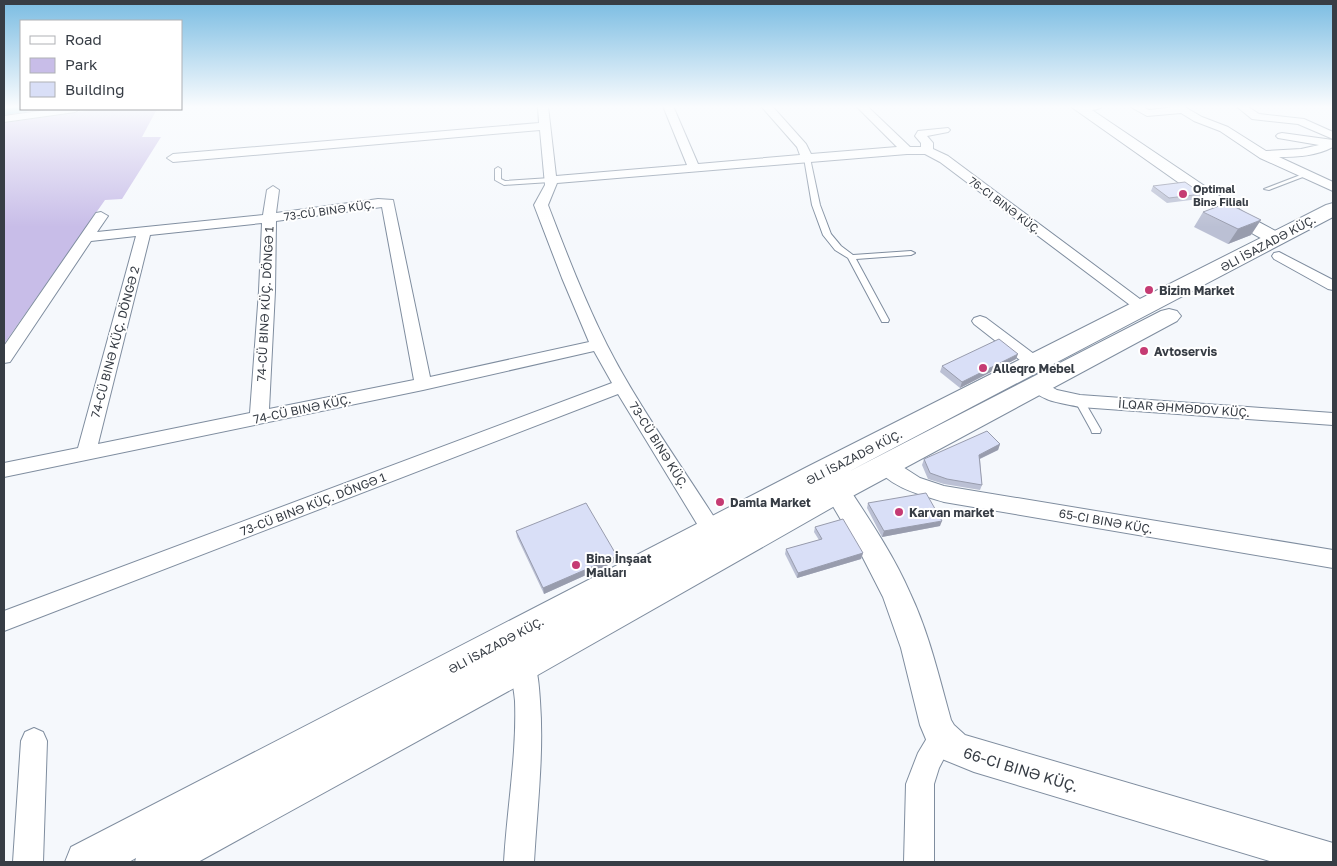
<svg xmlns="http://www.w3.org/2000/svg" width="1337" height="866" font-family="'Golos Text',sans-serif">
  <rect width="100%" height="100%" fill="#f5f8fc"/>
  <path fill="#c8bde8" d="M99,109h58l-15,28h19l-39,62 -17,1 -101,144v-221z"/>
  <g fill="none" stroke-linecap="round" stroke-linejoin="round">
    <path fill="#75c8d9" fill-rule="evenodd" d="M21,106v3h10l-5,3 -22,3v-6z"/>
    <defs>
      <path id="service" d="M807,156l3,2 10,47 11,29 10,12 12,9 58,-4 4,2 -4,2 -55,4 33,61 -1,2h-6l-1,-2 -33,-62 -13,-8 -12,-15 -11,-30 -8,-47z
        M498,167l3,2v10l4,2 45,-3 3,2 -3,2 -46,3 -9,-5v-11z
        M1303,174l5,1 -39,15 -5,-1z
        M1080,398l3,1 18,31 -1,3h-8l-1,-3 -16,-29z"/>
      <path id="minor" d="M538,106h10l8,70 131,-11 -24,-59h10l25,58 102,-9 -3,-8 -36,-41h11l34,38 5,10 86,-7 -41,-41h11l43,41h11v-4l-6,-7 3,-5 30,-3 2,2 -2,2 -21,4 6,7v6l15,7 204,152 -2,3h-12l-198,-149 -15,-8h-18l-350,29 -9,22c18,47 36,94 59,140 31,61 75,121 112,180l4,6 -4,6 -7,3 -7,-3 -87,-143 -614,237v-20l608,-228 -18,-32 -171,39 -419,87v-14l74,-15 58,-212 -45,5 -81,121 -6,1v-17l92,-133 5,-1 7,4 -11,16 166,-17 4,-25 6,-4 6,4 -3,23 102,-14 15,1 37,177 159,-35 -27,-64 -28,-73 11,-20 -5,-55 -367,32 -6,-4 6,-4 366,-31zM382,207l32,173 -145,29 6,-118 1,-70zM262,223l-3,68 -9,122 -152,31 52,-209z
        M1076,106h27c-5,5 -19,5 -27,3z
        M1129,106h12l8,4 34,-4 19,11 26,10 38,24 35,-2 18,-4 -41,-7 -2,-2 2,-2 4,-1 51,7v7c-17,9 -35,10 -54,10l54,25v9l-73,-33 -40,-27 -26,-10 -13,-8 -34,3z
        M1236,106h11l12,8 45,5 29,13v7l-35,-15 -46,-5z
        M54,109h26l-5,3 -71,10v-6z
        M1279,252l54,28v10l-5,-1 -54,-30 -2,-3 2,-3z
        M980,316l6,2 56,42 3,4 -3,4 -6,2 -6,-2 -56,-44 -2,-3 2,-3z
        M1039,380l18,10 23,5 253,18v12l-253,-18c-17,-4 -40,-5 -50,-21l3,-4z
        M885,458l7,2 28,18 24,8 389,64v18l-389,-66c-23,-7 -56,-15 -69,-37l3,-5z
        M523,653l9,3c6,14 7,30 8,45 4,54 -3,107 -6,161h-30c3,-54 13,-107 11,-161 -1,-15 -7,-32 -1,-45z
        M942,724l9,4 4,9 -16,31 -5,16v78h-30l2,-78 12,-31 15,-25z
        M34,728l9,4 4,9 -4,121h-30l8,-121 4,-9z"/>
      <path id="tertiary" d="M1070,106h16l169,114 28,15 3,4 -3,4c-14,3 -28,-9 -40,-15z
        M837,481l9,3c23,35 47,70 64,109 19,40 29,84 41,127l3,5 11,10 368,108v19h-60l-299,-90 -32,-13 -12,-10 -10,-24 -19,-77 -18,-51 -22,-43 -37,-63 4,-7z"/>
      <path id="secondary" d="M1333,203v14l-485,255 313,-161 8,-2 8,2 4,5 -4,5 -330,178 -311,177 -338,186h-63l1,-4 -7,4h-64l6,-15 736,-380 519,-262z"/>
    </defs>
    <use href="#service" stroke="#7f8d9f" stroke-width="2"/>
    <use href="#minor" stroke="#7f8d9f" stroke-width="2"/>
    <use href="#tertiary" stroke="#7f8d9f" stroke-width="2"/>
    <use href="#secondary" stroke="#7f8d9f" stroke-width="2"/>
    <use href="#service" fill="#fff" fill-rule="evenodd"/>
    <use href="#minor" fill="#fff" fill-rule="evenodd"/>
    <use href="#tertiary" fill="#fff" fill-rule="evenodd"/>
    <use href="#secondary" fill="#fff" fill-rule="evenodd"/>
  </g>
  <path fill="#bbc0d4" d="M1153,186l49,8 -3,5 -32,4 -16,-12z
    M1203,212l48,23 -23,9 -34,-17z
    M1016,359l-56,29 -20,-16 2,-6z
    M1000,444l-2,6 -18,9 2,26 -2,5 -36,-6 -16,-5 -6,-14 2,-6z
    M868,503l72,23 -58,11 -15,-29z
    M815,527l48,26 -2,6 -64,19 -12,-24 1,-5 33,-9 -5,-8z
    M516,531l101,25v5l-73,33 -27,-57z"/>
  <path fill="#989cad" d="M1261,220l-10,15 -23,9 10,-15z
    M1018,354l-2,5 -56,29 2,-6z
    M1000,444l-2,6 -21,10 2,-5z
    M942,521l-2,5 -58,11 2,-6z
    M863,553l-2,6 -64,19 1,-5z
    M617,556v5l-73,33 -1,-6z"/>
  <path fill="#d9dff7" stroke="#989cad" d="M1185,182l17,12 -33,4 -16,-12z
    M1227,203l34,17 -23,9 -35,-17z
    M999,339l19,15 -56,28 -20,-16z
    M987,431l13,13 -21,11 3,30 -35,-6 -17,-6 -6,-14z
    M926,493l16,28 -58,10 -16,-28z
    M586,503l31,53 -74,32 -27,-57z
    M843,519l20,34 -65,20 -12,-24 36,-10 -7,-12z"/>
  <linearGradient id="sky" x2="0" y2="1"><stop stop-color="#7abce2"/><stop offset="0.47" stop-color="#fafcfe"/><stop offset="1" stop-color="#fafcfe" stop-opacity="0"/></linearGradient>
  <rect width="1337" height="227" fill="url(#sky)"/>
  <g fill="#c53b73" stroke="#fff" stroke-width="2">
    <circle cx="1183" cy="194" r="5"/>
    <circle cx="1149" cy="290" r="5"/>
    <circle cx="1144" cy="351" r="5"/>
    <circle cx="983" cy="368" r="5"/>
    <circle cx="720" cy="502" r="5"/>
    <circle cx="899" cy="512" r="5"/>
    <circle cx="576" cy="565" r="5"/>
  </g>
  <g text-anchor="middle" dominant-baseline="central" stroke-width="4" stroke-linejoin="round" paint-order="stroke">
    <g font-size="11" font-weight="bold" fill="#373d45" stroke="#fff" text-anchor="start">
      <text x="1193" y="188">Optimal<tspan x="1193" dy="13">Binə Filialı</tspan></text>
    </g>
    <g font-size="11" fill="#373d45" stroke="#fff">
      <text transform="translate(1005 205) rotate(37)">76-CI BINƏ KÜÇ.</text>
      <text transform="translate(329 210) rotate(-8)">73-CÜ BINƏ KÜÇ.</text>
    </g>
    <g font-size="12" fill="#373d45" stroke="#fff">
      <text transform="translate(1268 243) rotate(-28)">ƏLI İSAZADƏ KÜÇ.</text>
      <text transform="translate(265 304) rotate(-87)">74-CÜ BINƏ KÜÇ. DÖNGƏ 1</text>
      <text transform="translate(115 342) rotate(-75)">74-CÜ BINƏ KÜÇ. DÖNGƏ 2</text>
      <text transform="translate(1184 408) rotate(4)">İLQAR ƏHMƏDOV KÜÇ.</text>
      <text transform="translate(302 409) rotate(-12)">74-CÜ BINƏ KÜÇ.</text>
      <text transform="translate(659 445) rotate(58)">73-CÜ BINƏ KÜÇ.</text>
      <text transform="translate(854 457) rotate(-27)">ƏLI İSAZADƏ KÜÇ.</text>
      <text transform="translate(313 504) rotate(-21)">73-CÜ BINƏ KÜÇ. DÖNGƏ 1</text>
      <text transform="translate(1106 521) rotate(10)">65-CI BINƏ KÜÇ.</text>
      <text transform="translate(496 645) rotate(-28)">ƏLI İSAZADƏ KÜÇ.</text>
    </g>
    <g font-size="12" font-weight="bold" fill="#373d45" stroke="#fff" text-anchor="start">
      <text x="1159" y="290">Bizim Market</text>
      <text x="1154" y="351">Avtoservis</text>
      <text x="993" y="368">Alleqro Mebel</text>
      <text x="730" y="502">Damla Market</text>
      <text x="909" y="512">Karvan market</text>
      <text x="586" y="558">Binə İnşaat<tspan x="586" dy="14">Malları</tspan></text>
    </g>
    <g font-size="15" fill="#373d45" stroke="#fff">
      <text transform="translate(1021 769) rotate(17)">66-CI BINƏ KÜÇ.</text>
    </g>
  </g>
  <rect width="1337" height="866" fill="none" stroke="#373d45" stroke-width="10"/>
  <rect x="20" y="20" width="162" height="90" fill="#ffffff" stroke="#afb1b5"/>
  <rect x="30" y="36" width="25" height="8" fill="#ffffff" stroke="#afb1b5"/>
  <text x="65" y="45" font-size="15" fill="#373d45">Road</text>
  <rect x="30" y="58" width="25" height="15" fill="#c8bde8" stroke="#afb1b5"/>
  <text x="65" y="70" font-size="15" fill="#373d45">Park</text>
  <rect x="30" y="82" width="25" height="15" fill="#d9dff7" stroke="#afb1b5"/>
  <text x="65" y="95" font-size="15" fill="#373d45">Building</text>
</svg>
